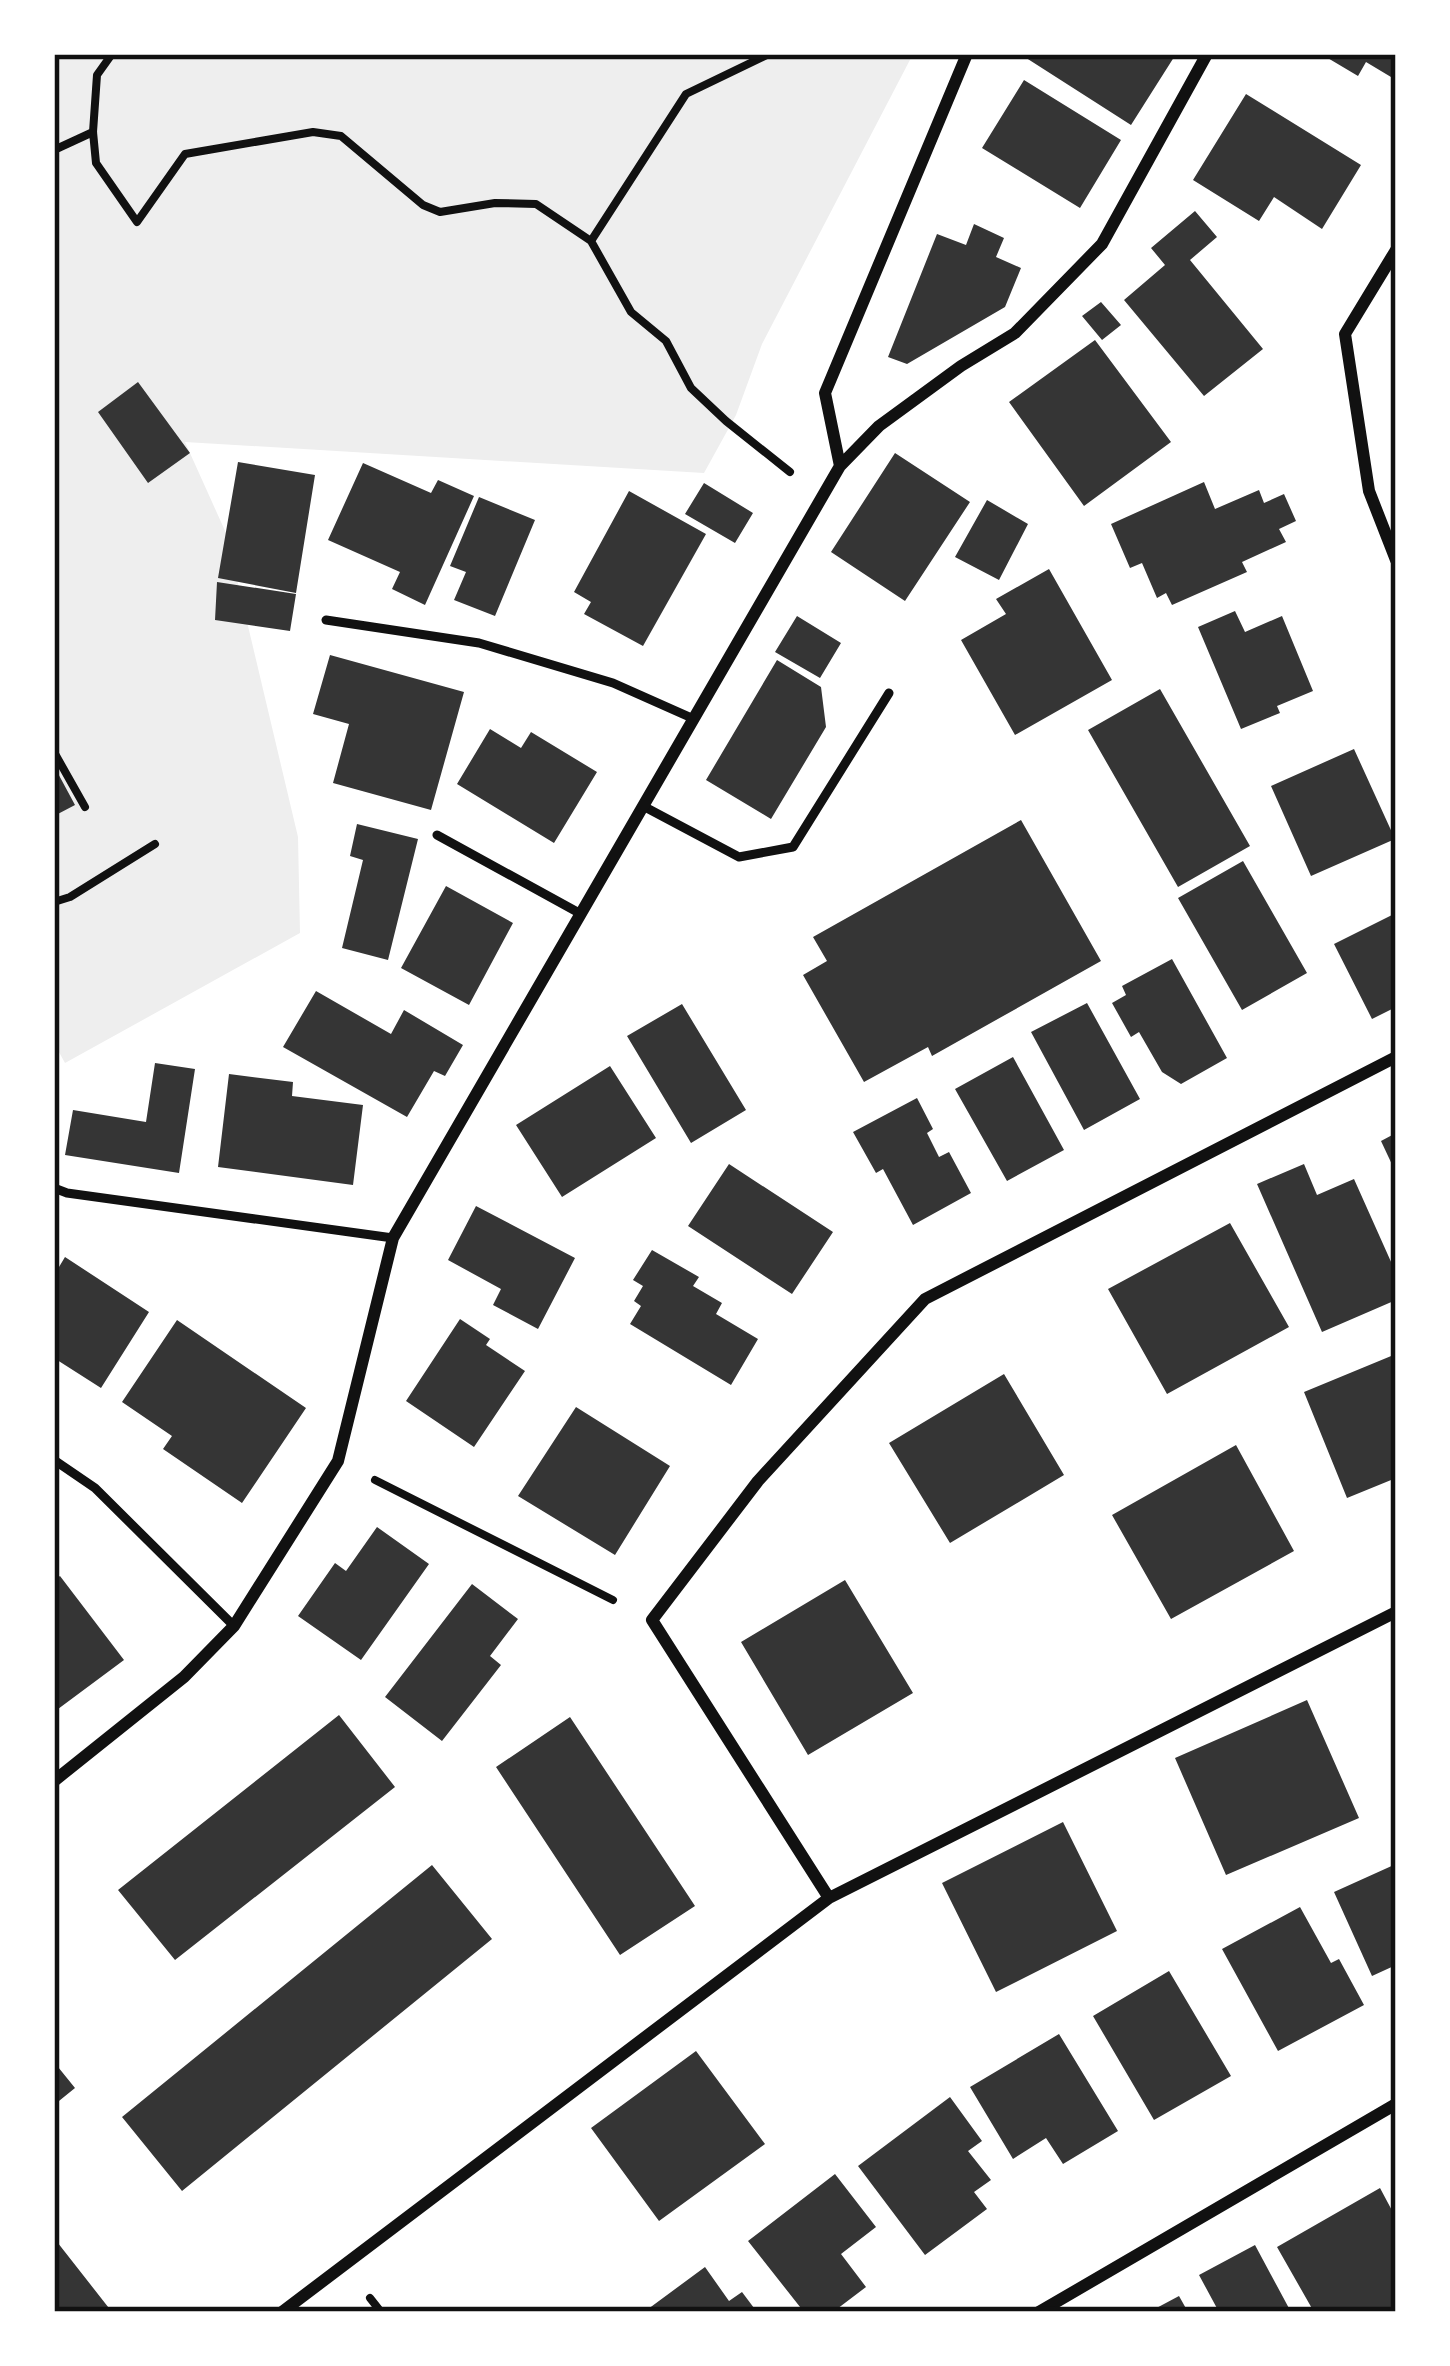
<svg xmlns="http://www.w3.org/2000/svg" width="1450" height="2366" font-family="'Nunito Sans',sans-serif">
  <rect width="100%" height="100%" fill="#fff"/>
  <path fill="#eee" d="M54,54h859l-151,290 -26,71 -32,58 -519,-31 41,91 72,304 2,96 -235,130 -11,-20z"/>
  <path fill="#353535" d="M1020,54h156l-45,71z
    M1321,54h75v26l-30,-18 -8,14z
    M1024,80l97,60 -41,68 -98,-60z
    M1246,94l115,71 -39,64 -48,-32 -15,24 -66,-41z
    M1195,211l22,26 -27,23 73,89 -59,47 -80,-96 41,-35 -14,-17z
    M974,224l30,14 -8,19 25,11 -16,39 -98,57 -19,-7 49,-123 29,11z
    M1101,302l20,23 -19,15 -20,-24z
    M1095,340l76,102 -87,64 -75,-104z
    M138,382l52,71 -42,30 -50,-71z
    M895,453l75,49 -65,99 -74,-49z
    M238,462l77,13 -19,118 -78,-15z
    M363,463l68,30 7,-13 36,16 -49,109 -33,-16 8,-17 -72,-32z
    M1204,482l11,27 44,-19 5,13 20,-9 12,27 -17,8 7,13 -44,20 5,10 -75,33 -6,-12 -9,5 -15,-35 -12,5 -19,-44z
    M704,483l49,30 -18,30 -50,-29z
    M629,491l77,43 -63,112 -59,-32 7,-12 -17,-10z
    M479,497l56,23 -40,96 -41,-16 12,-28 -16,-6z
    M987,500l41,24 -29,56 -44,-23z
    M1049,569l63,111 -97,55 -54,-95 45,-26 -10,-15z
    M217,582l79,12 -6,37 -75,-11z
    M1235,611l10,21 37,-16 31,75 -36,15 3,7 -39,16 -43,-102z
    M797,616l44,27 -21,35 -45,-26z
    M330,655l134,37 -33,118 -98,-27 16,-59 -36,-10z
    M777,660l44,27 5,40 -55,92 -65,-39z
    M1160,689l90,157 -72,41 -90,-157z
    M490,729l31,19 10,-16 66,40 -43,71 -97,-59z
    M1354,749l41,90 -84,37 -40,-90z
    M54,766l21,39 -21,11z
    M1021,820l80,141 -169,95 -4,-9 -64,35 -61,-107 24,-14 -14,-24z
    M357,824l61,15 -30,121 -46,-12 21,-88 -13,-4z
    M1243,861l64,112 -65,37 -64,-112z
    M446,886l67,37 -44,82 -68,-37z
    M1396,913v94l-24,12 -38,-75z
    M1172,959l55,99 -46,26 -19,-12 -23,-40 -8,5 -19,-34 14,-8 -4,-9z
    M316,991l75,43 13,-24 59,35 -18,31 -11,-5 -27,46 -124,-70z
    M1087,1003l53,96 -56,31 -53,-98z
    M682,1004l64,106 -55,33 -64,-107z
    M1013,1057l51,93 -57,31 -52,-92z
    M155,1063l40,6 -16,104 -114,-18 8,-45 73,12z
    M610,1066l46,72 -94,59 -46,-72z
    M229,1074l64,8 -1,14 71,9 -10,80 -135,-18z
    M917,1098l16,31 -6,4 12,24 10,-5 22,41 -58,32 -30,-56 -7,4 -23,-41z
    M1396,1133v40l-15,-32z
    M729,1164l104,68 -41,62 -104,-68z
    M1304,1164l13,31 37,-16 42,94v27l-74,32 -65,-148z
    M476,1206l99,52 -37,71 -45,-24 8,-16 -53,-29z
    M1230,1223l59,104 -122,67 -59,-105z
    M652,1250l47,27 -6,9 29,17 -6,11 42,25 -27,46 -101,-61 11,-18 -7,-5 9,-15 -10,-6z
    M65,1257l84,55 -48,76 -47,-30v-87l2,1z
    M460,1319l30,20 -4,6 39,26 -51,76 -68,-46z
    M177,1320l129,88 -64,95 -79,-54 9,-13 -50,-34z
    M1396,1354v124l-49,20 -43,-106z
    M1004,1374l60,101 -114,68 -61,-100z
    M576,1407l94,59 -55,89 -97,-59z
    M1236,1445l58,106 -123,68 -59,-104z
    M377,1527l52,37 -68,96 -63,-44 37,-53 11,8z
    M60,1576l64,84 -70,52v-132z
    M845,1580l68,113 -105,62 -67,-113z
    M472,1584l46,35 -28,37 11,9 -59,76 -57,-44z
    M1307,1700l52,118 -133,57 -51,-117z
    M339,1715l56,72 -220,173 -57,-70z
    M570,1717l125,189 -75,49 -124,-188z
    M1063,1822l54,109 -121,61 -54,-109z
    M1396,1864v101l-24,11 -38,-84z
    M432,1865l60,74 -310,252 -60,-74z
    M1300,1907l31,56 8,-4 25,46 -86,46 -56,-102z
    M1169,1971l62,105 -77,44 -61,-104z
    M1059,2034l59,97 -55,33 -17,-26 -33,21 -43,-72z
    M696,2051l69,93 -106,77 -68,-93z
    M54,2062l21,26 -21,17z
    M950,2097l32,44 -14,10 23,29 -17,12 13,17 -62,46 -67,-89z
    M835,2174l41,53 -35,27 25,33 -33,25h-29l-56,-71z
    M1380,2188l16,30v94h-82l-37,-65z
    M54,2238l58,74h-58z
    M1255,2245l36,67h-72l-20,-37z
    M705,2267l24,34 13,-9 15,20h-113z
    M1179,2296l9,16h-39z"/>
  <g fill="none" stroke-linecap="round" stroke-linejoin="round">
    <path stroke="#111" stroke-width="8" d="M112,54l-15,21 -4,57 3,31 41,59 48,-68 128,-22 28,4 82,69 17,7 55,-9 41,1 55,37 95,-147 83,-40
      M54,150l39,-18
      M591,241l40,71 35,29 25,47 35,33 64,51
      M54,752l31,55
      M54,902l16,-5 85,-53
      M375,1480l238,120
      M370,2298l11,14"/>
    <path stroke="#111" stroke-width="9" d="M326,620l153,23 134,40 81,36
      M643,806l96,51 54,-10 96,-154
      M437,835l144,79
      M54,1188l13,5 326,45
      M54,1460l41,28 139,138"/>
    <path stroke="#111" stroke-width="12" d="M1396,250l-51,84 24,157 27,69
      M840,466l-15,-73 142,-339
      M54,1781l130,-104 50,-51 104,-165 55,-223 447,-772 39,-40 82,-60 54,-33 87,-89 105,-190
      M829,1898l-177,-278 106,-139 167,-182 471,-242
      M282,2312l547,-414 567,-286
      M1039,2312l357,-208"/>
  </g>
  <rect width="1450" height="2366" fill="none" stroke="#ffffff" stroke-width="114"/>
  <rect x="57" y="57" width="1336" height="2252" fill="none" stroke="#111" stroke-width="4.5"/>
</svg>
